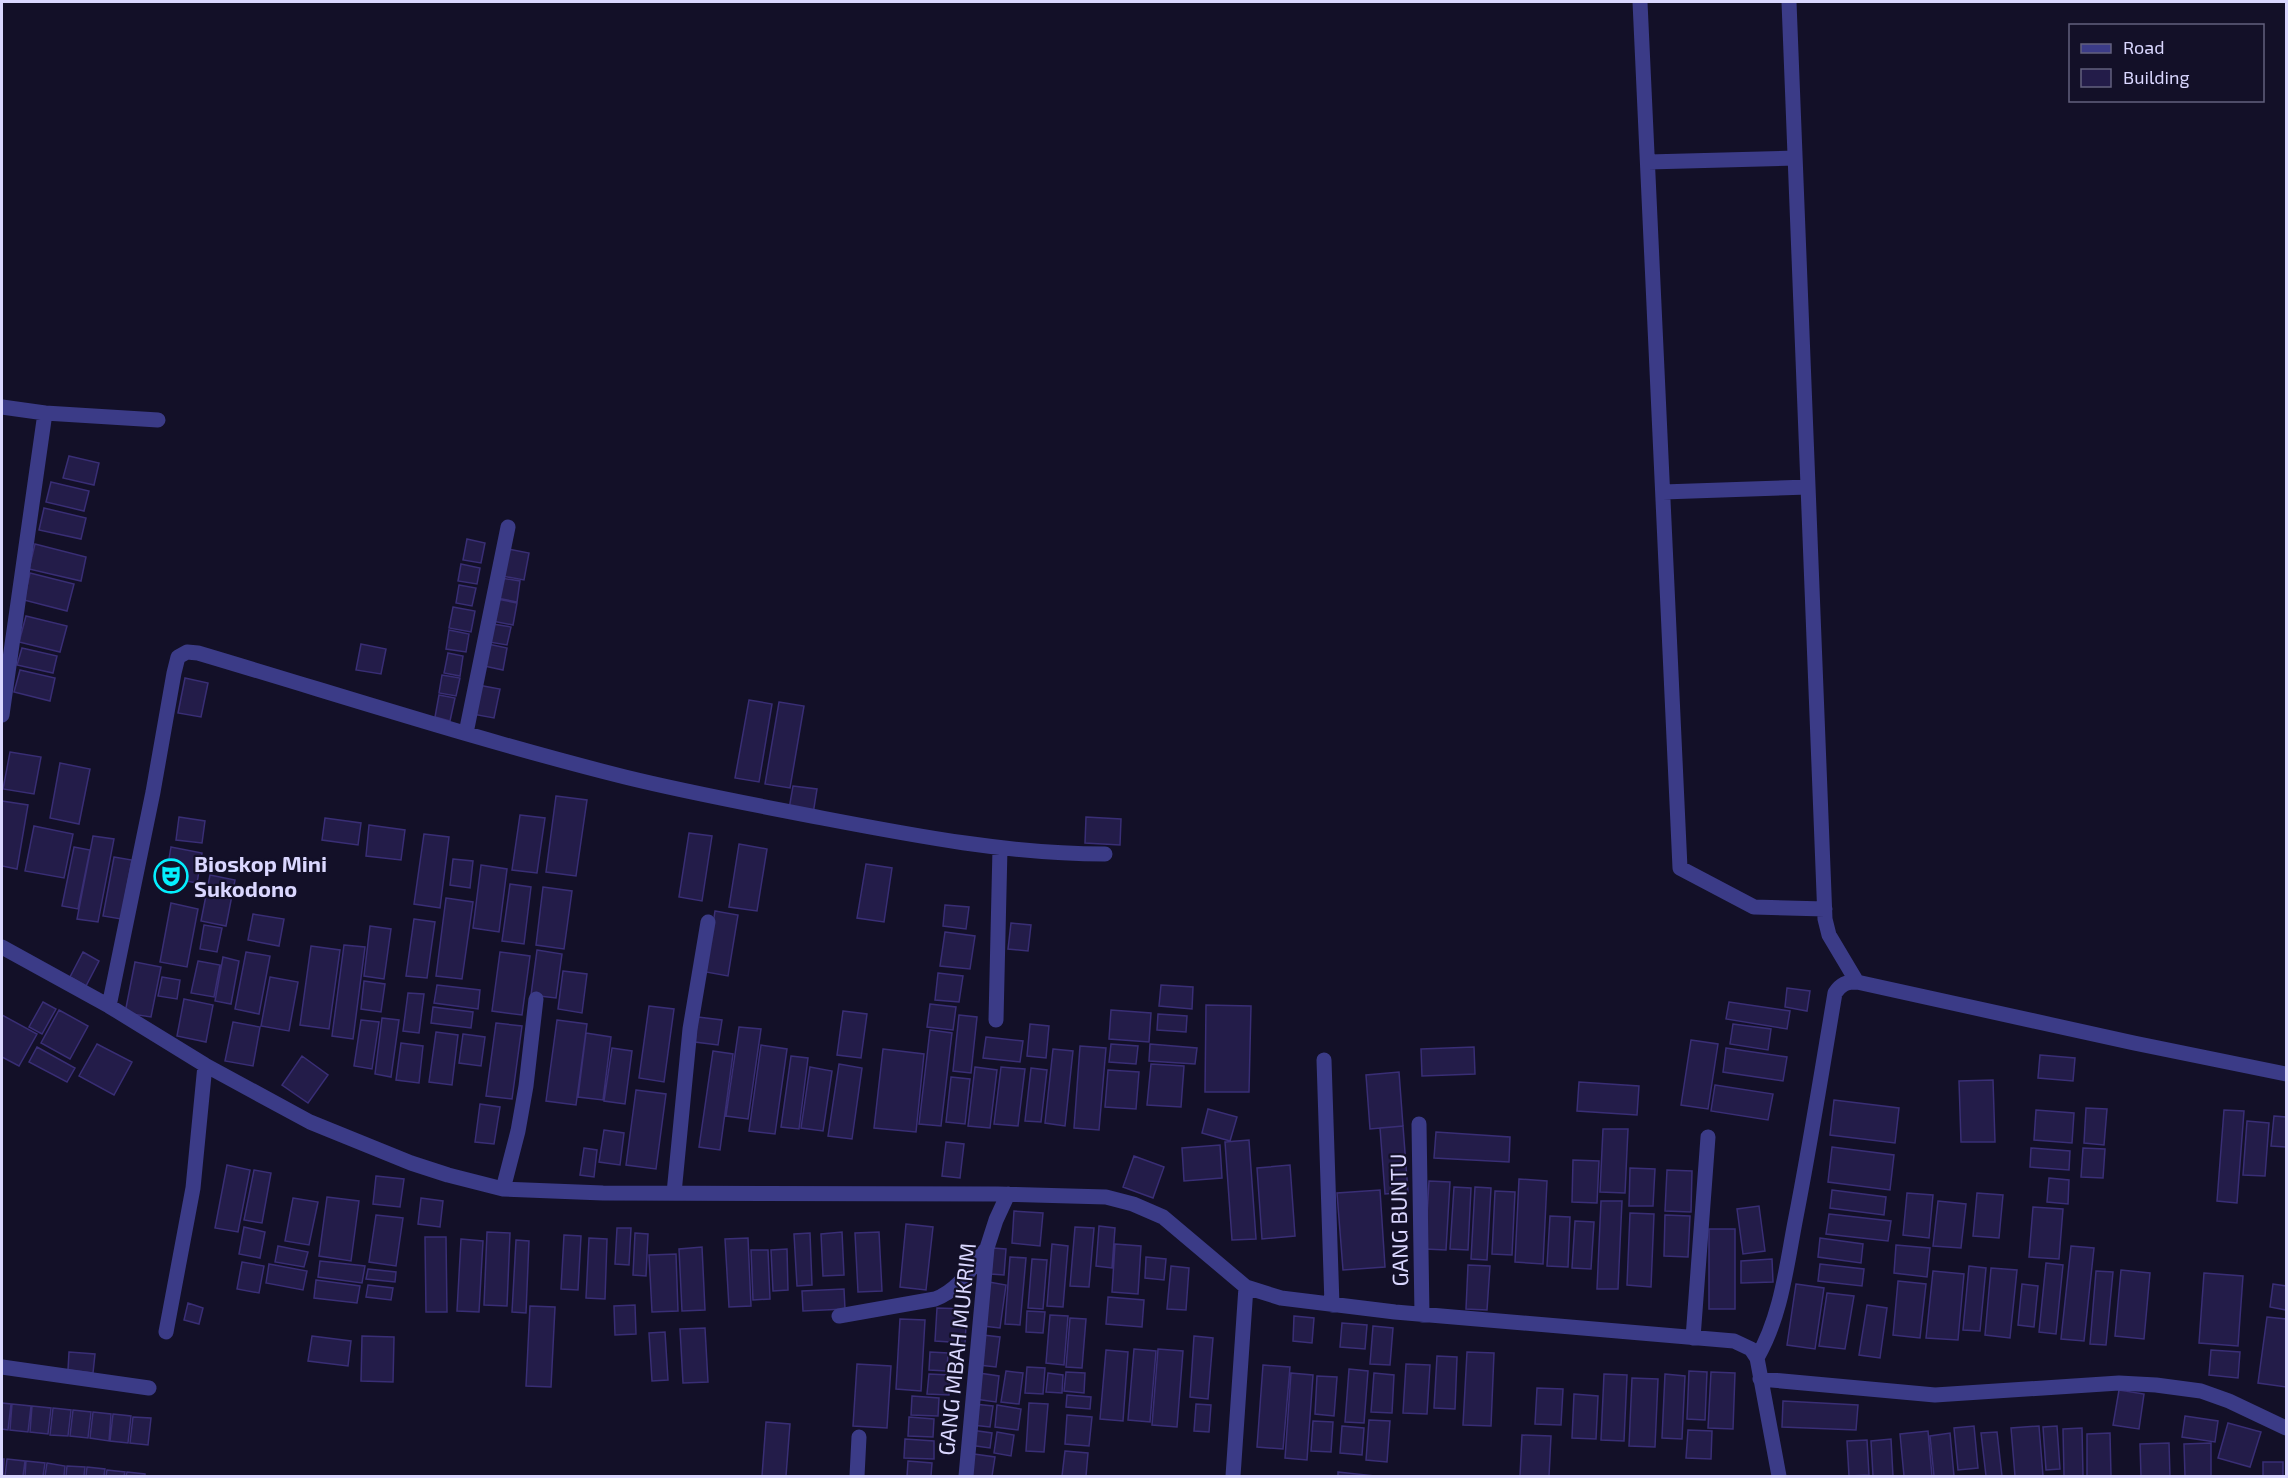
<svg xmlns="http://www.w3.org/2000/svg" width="2288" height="1478" font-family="'Exo 2',sans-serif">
  <rect width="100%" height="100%" fill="#131028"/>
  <path fill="#231c49" stroke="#392e75" stroke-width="1.5" d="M69,456l30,7 -5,22 -31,-7z
    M51,482l38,9 -5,20 -38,-9z
    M44,508l42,10 -5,21 -42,-9z
    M467,539l18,4 -4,20 -18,-3z
    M35,544l51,13 -5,24 -52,-12z
    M508,549l21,4 -5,27 -22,-4z
    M461,564l19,4 -3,16 -19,-3z
    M30,573l44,11 -7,27 -43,-11z
    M501,578l19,3 -3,21 -20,-4z
    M459,585l17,3 -4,18 -16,-3z
    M497,599l20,4 -4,22 -21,-4z
    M453,607l22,4 -4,21 -22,-4z
    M26,616l41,10 -7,26 -41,-10z
    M493,624l18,3 -4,18 -18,-3z
    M449,630l20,4 -3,18 -20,-3z
    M361,644l25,5 -5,25 -25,-4z
    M488,644l19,4 -4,22 -19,-4z
    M22,648l35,8 -4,17 -36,-8z
    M448,653l15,3 -3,20 -16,-3z
    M20,670l35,8 -5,23 -36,-9z
    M442,675l18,3 -4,18 -17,-3z
    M185,678l23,5 -7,34 -23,-4z
    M478,685l22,4 -6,29 -22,-4z
    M439,695l16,3 -5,23 -15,-4z
    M749,700l23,4 -13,78 -24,-4z
    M779,702l25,4 -14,82 -25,-4z
    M10,752l31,5 -7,37 -31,-5z
    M60,763l30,6 -11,55 -29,-6z
    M793,786l24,3 -4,25 -24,-5z
    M556,796l31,4 -11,76 -30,-4z
    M2,801l26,4 -11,64 -15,-3z
    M520,815l25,3 -8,55 -25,-3z
    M179,817l26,4 -3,22 -26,-3z
    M1086,817l35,2 -1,26 -35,-2z
    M325,818l36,5 -3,22 -36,-5z
    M369,825l36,5 -4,30 -35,-4z
    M34,826l39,8 -9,44 -39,-7z
    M689,833l23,3 -10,65 -23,-4z
    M424,834l25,3 -9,71 -26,-4z
    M93,836l21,3 -16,83 -21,-3z
    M739,844l28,5 -10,62 -28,-4z
    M74,847l16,3 -12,59 -16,-3z
    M171,847l31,6 -5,30 -31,-6z
    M114,857l18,3 -11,59 -18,-3z
    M453,859l20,2 -3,27 -20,-3z
    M866,864l26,4 -8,54 -27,-4z
    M481,865l26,4 -8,63 -26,-4z
    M210,875l25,5 -9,46 -25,-5z
    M510,884l21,3 -7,57 -22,-3z
    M543,887l29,4 -8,58 -28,-4z
    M446,898l27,4 -11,77 -26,-3z
    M171,903l27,6 -11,58 -27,-5z
    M945,905l24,2 -3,22 -23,-3z
    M715,911l23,4 -10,61 -22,-4z
    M253,914l31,5 -5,27 -31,-6z
    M414,919l21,3 -8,56 -21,-2z
    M1011,923l20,2 -3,26 -20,-2z
    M204,925l18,3 -5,24 -17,-3z
    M370,926l21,3 -7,50 -20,-3z
    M945,932l30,4 -5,33 -30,-3z
    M344,945l21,2 -12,92 -21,-3z
    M311,946l29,4 -11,79 -29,-4z
    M537,950l25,4 -6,44 -25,-3z
    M83,952l16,9 -13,25 -16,-9z
    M246,952l24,4 -11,58 -24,-5z
    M500,952l30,4 -8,59 -30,-4z
    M223,957l16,4 -8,43 -16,-3z
    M198,961l22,4 -6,32 -23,-4z
    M135,962l26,5 -10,50 -26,-4z
    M563,971l24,3 -5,39 -24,-4z
    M938,973l25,3 -4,26 -24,-2z
    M162,977l18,3 -3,19 -19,-3z
    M270,977l28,5 -9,49 -28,-5z
    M364,981l21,3 -4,28 -20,-3z
    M437,985l43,5 -2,19 -44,-6z
    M1161,985l32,2 -1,22 -33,-3z
    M1787,988l23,3 -3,20 -22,-4z
    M408,993l16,1 -5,39 -16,-2z
    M184,999l29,6 -7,37 -29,-6z
    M43,1002l13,7 -14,25 -13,-7z
    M1729,1002l61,9 -3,18 -61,-10z
    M930,1004l26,3 -3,23 -26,-3z
    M1206,1005l45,1 -2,86h-44z
    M649,1006l25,3 -10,73 -25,-4z
    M433,1007l40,5 -2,16 -40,-5z
    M59,1010l29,16 -18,33 -29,-16z
    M1111,1010l40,3 -2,29 -40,-3z
    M843,1011l24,3 -6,44 -24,-3z
    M1158,1014l29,2 -1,16 -29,-2z
    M2,1015l35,19 -18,32 -17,-9z
    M959,1015l18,2 -6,56 -18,-2z
    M698,1017l24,3 -4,25 -23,-3z
    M382,1018l17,2 -8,57 -16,-3z
    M361,1020l18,2 -7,47 -18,-3z
    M557,1020l30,4 -11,81 -30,-4z
    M233,1022l27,5 -7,39 -28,-5z
    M496,1023l26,3 -10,73 -26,-3z
    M1030,1024l19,2 -3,32 -19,-2z
    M1733,1024l38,5 -3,21 -38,-6z
    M739,1027l22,2 -13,90 -22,-3z
    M930,1030l22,3 -11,93 -22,-2z
    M436,1032l22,3 -6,50 -23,-3z
    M586,1033l25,4 -8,63 -25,-3z
    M463,1034l22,3 -4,29 -22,-3z
    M986,1037l37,4 -3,21 -37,-4z
    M1691,1040l27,4 -10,65 -27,-4z
    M401,1043l22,3 -4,37 -23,-3z
    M97,1044l35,18 -18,33 -35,-19z
    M1111,1044l27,2 -2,18 -27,-2z
    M1150,1044l47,4 -2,16 -46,-3z
    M761,1045l26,4 -12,85 -26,-3z
    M1080,1046l26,2 -7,82 -25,-2z
    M37,1047l38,21 -8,14 -38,-20z
    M1474,1047l1,27 -53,2 -1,-27z
    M612,1048l20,3 -7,53 -21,-3z
    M1726,1048l61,9 -4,24 -60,-9z
    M883,1049l41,5 -8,78 -42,-4z
    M1053,1049l20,2 -8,75 -20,-3z
    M713,1051l20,3 -13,96 -21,-3z
    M2040,1055l35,3 -2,23 -35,-3z
    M302,1056l26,19 -20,28 -26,-18z
    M791,1056l17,2 -9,71 -18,-2z
    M839,1064l23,4 -10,71 -24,-3z
    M1151,1064l33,2 -3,41 -34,-2z
    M810,1067l22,4 -9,60 -22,-3z
    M975,1067l22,3 -7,58 -22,-2z
    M1001,1067l24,2 -7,57 -24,-2z
    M1031,1068l16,2 -6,52 -16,-1z
    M1108,1070l31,2 -3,37 -31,-2z
    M1399,1072l4,54 -33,3 -4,-54z
    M951,1077l19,2 -5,45 -19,-2z
    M1993,1080l2,62h-34l-2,-61z
    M1579,1082l60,4 -2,29 -60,-4z
    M1715,1085l58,9 -5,26 -57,-9z
    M636,1090l30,4 -10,75 -30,-4z
    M1834,1100l65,8 -4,35 -65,-8z
    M480,1104l20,3 -6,37 -19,-2z
    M2086,1108l21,1 -3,36 -20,-2z
    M1208,1109l29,8 -7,24 -28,-8z
    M2036,1110l38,3 -2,30 -38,-3z
    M2224,1110l20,1 -7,92 -20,-2z
    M2274,1116l12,1v30l-15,-1z
    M2247,1121l22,2 -4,53 -22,-1z
    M1403,1126l5,66 -23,2 -5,-66z
    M1603,1129h25l-3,64 -25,-1z
    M604,1130l20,3 -4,32 -21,-3z
    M1436,1132l74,5 -1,25 -75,-4z
    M1249,1140l7,99 -24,1 -7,-98z
    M946,1142l18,2 -4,34 -18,-2z
    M1220,1145l2,33 -38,3 -2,-33z
    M1832,1147l62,8 -4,35 -62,-8z
    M584,1148l13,2 -3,27 -14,-2z
    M2031,1148l39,3 -1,19 -39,-3z
    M2083,1148l22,1 -2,29 -22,-1z
    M1134,1156l30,11 -11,31 -30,-11z
    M1573,1160l26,1 -2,42 -25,-1z
    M227,1165l23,5 -12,62 -23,-4z
    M1290,1165l5,71 -33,3 -5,-71z
    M1630,1168l25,1 -2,37h-24z
    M254,1170l17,3 -9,50 -18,-3z
    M1667,1170l25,1 -1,41 -26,-1z
    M376,1176l28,3 -4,28 -27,-3z
    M2049,1178l20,2 -1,24 -21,-2z
    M1519,1179l28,2 -4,83 -28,-2z
    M1429,1181l21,1 -4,68 -21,-1z
    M1454,1187l17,1 -3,62 -18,-1z
    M1475,1187l16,1 -4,72 -16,-1z
    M1380,1190l5,77 -42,3 -6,-77z
    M1832,1190l54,7 -2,18 -54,-7z
    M1495,1191l20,1 -3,63 -20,-1z
    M1907,1193l26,2 -4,43 -26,-3z
    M1977,1193l26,2 -4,43 -26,-2z
    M327,1197l32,4 -8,60 -32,-5z
    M293,1198l25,4 -9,43 -24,-4z
    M421,1198l22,3 -3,26 -22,-3z
    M1601,1201h21l-4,88h-21z
    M1938,1201l28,3 -5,44 -28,-2z
    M1759,1206l6,45 -22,3 -6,-45z
    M2033,1207l30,2 -4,50 -30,-2z
    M1014,1211l29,2 -3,33 -28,-3z
    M1630,1213l24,1 -3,73 -24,-2z
    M1829,1214l62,7 -3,20 -62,-7z
    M376,1215l27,3 -7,48 -27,-4z
    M1665,1215l25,1 -2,41 -24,-1z
    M1550,1216l20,1 -2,50 -21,-1z
    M1575,1221l19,1 -3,47 -19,-1z
    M906,1224l27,3 -7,63 -26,-3z
    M1099,1226l16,2 -3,40 -16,-2z
    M244,1227l21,5 -5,26 -21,-4z
    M1075,1227l19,1 -5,59 -19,-1z
    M617,1228h14l-2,37 -14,-1z
    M1709,1229h26v80h-26z
    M487,1232l23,1 -3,73 -23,-1z
    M842,1232l2,43 -21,1 -2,-42z
    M879,1232l3,59 -24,1 -3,-59z
    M635,1233l13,1 -2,42 -13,-1z
    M810,1233l2,52 -15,1 -3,-52z
    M564,1235l17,1 -3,54 -17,-1z
    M425,1237h21l1,75h-21z
    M589,1238l18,1 -2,60 -19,-1z
    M748,1238l3,68 -22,1 -4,-68z
    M1820,1238l43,6 -2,19 -43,-6z
    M461,1239l22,2 -4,71 -22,-1z
    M516,1240l13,1 -3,72 -14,-1z
    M1052,1244l16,2 -5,61 -16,-1z
    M1115,1244l26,2 -3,48 -26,-2z
    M1896,1245l34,3 -3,29 -33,-4z
    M278,1246l30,6 -4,15 -29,-5z
    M2071,1246l23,2 -10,93 -23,-2z
    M702,1247l3,63 -23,1 -3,-62z
    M993,1248l13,1 -2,26 -13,-1z
    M787,1249l1,41 -15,1 -2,-41z
    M751,1250h17l2,49 -17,1z
    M676,1254l2,57 -26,1 -3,-57z
    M1010,1257l16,1 -6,67 -15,-1z
    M1146,1257l20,2 -2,21 -19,-2z
    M1032,1259l15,1 -4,49 -15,-1z
    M1772,1259l1,23 -32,1v-22z
    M320,1261l45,5 -3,17 -44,-6z
    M242,1262l22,4 -5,27 -22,-4z
    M2046,1263l17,2 -7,69 -17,-2z
    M269,1264l38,7 -4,19 -37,-7z
    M1820,1264l44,5 -2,17 -44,-5z
    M1468,1265l22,1 -3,44 -21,-1z
    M1171,1266l18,2 -3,42 -19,-1z
    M1969,1266l17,2 -6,63 -17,-1z
    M1991,1268l26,2 -7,68 -25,-3z
    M368,1269l28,3 -1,10 -29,-3z
    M2121,1270l29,3 -6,66 -29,-3z
    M1933,1271l31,3 -6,66 -32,-2z
    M2096,1271l17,1 -7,73 -16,-1z
    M2204,1273l39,3 -5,70 -39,-3z
    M316,1280l44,6 -3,17 -43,-5z
    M1898,1281l28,3 -6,54 -27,-3z
    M989,1282l17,3 -6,43 -17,-2z
    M1796,1284l28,4 -9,61 -28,-4z
    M2022,1284l16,2 -4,41 -16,-2z
    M2273,1284l13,2v24l-16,-3z
    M368,1285l25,3 -2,12 -25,-3z
    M844,1289l1,20 -42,2 -1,-20z
    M1827,1293l27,3 -9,53 -26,-3z
    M1108,1297l36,3 -2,27 -36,-3z
    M188,1303l15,5 -4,16 -15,-4z
    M635,1305l1,29 -21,1 -1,-29z
    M1867,1305l20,3 -7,50 -21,-3z
    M530,1306l25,1 -4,80 -25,-1z
    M937,1308l30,1 -2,34 -30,-2z
    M1027,1311l18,1 -2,21 -17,-1z
    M1050,1315l18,1 -4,49 -18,-2z
    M1294,1316l20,2 -2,25 -19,-2z
    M2267,1317l19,2v68l-28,-4z
    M1070,1318l16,1 -4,49 -16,-1z
    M900,1319l25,1 -4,71 -25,-2z
    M1342,1323l25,2 -2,24 -25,-2z
    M1373,1326l20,2 -3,37 -20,-1z
    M705,1328l3,54 -25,1 -3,-54z
    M665,1332l3,48 -16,1 -3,-48z
    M983,1335l17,2 -4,30 -17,-2z
    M312,1336l39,5 -3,25 -40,-5z
    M362,1336l32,1 -1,45 -32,-1z
    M1194,1336l19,2 -5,61 -18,-2z
    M1134,1349l22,2 -6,71 -22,-2z
    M1158,1349l25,2 -6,76 -25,-2z
    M1106,1350l22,2 -5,69 -23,-2z
    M2211,1350l29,2 -2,26 -29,-3z
    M69,1352l26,2 -2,19 -25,-3z
    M930,1352l18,1 -1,18 -18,-1z
    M1467,1352l27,1 -3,73 -28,-1z
    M1437,1356l20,1 -2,52 -21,-1z
    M857,1364l34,2 -4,62 -34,-2z
    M1406,1364l24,1 -3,49 -24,-1z
    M1263,1365l27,2 -7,82 -26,-2z
    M1027,1367l18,1 -2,26 -18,-1z
    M1349,1369l19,2 -4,52 -19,-1z
    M1006,1371l17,2 -4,31 -18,-2z
    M1689,1371l18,1 -2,48 -18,-1z
    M1066,1372l19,1 -1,20 -20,-2z
    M1711,1372l24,1 -2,56 -25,-1z
    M979,1373l20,3 -3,26 -21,-3z
    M1048,1373l15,2 -1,18 -16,-1z
    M1291,1373l22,2 -6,85 -22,-2z
    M1374,1373l20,2 -2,38 -21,-1z
    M929,1374l21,1 -1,20 -22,-1z
    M1604,1374l23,1 -3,66 -23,-1z
    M1665,1374l20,2 -3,63 -20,-1z
    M1317,1376l20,1 -3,39 -19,-2z
    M1632,1378l26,1 -3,68 -26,-1z
    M1537,1388l26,1 -2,36 -26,-1z
    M2119,1390l25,4 -5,35 -26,-4z
    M1574,1394l24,2 -2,43 -24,-1z
    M1067,1395l24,2 -1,12 -24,-2z
    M912,1396l27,2 -1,18 -27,-1z
    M1783,1401l75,4 -2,25 -74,-3z
    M2,1403l9,1 -3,26 -6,-1z
    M1029,1403l19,1 -4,48 -18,-1z
    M12,1404l19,2 -3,26 -18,-2z
    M974,1404l19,2 -3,21 -18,-2z
    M1196,1404l15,1 -2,27 -15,-1z
    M997,1405l24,4 -3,21 -23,-3z
    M32,1406l19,2 -3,26 -18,-2z
    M53,1408l18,2 -3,26 -18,-1z
    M73,1410l18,2 -3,26 -18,-2z
    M93,1412l18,2 -2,27 -19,-3z
    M113,1414l18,2 -3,27 -18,-2z
    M1067,1415l25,2 -3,29 -24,-2z
    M2185,1416l33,5 -3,21 -33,-5z
    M133,1417l18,1 -3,27 -18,-2z
    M909,1417l25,2 -1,18 -25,-1z
    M1369,1420l21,1 -3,41 -21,-2z
    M1313,1421l20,1 -2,30 -20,-1z
    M766,1422l24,2 -4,52h-24z
    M2228,1423l33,9 -11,35 -32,-9z
    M1342,1426l22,2 -2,27 -22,-2z
    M1974,1426l4,42 -20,2 -4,-42z
    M2039,1426l4,50h-28l-4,-48z
    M2057,1426l3,43 -14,1 -3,-43z
    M2082,1428l1,48h-19l-1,-47z
    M971,1430l21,3 -2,15 -21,-3z
    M1688,1430l24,1 -1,28 -25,-1z
    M1928,1431l4,45h-28l-4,-42z
    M997,1432l17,3 -3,21 -17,-3z
    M1997,1432l5,44h-16l-5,-43z
    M1950,1433l4,43h-20l-4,-40z
    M2110,1433l1,43h-24v-42z
    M1522,1435l29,1 -2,40h-29z
    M905,1439l29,2v18l-30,-1z
    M1891,1439l2,37h-20l-2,-35z
    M1867,1440l2,35 -20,1 -2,-35z
    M2169,1443l1,33h-29l-1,-32z
    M2211,1443v33h-26l-1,-32z
    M1065,1451l23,2 -2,23h-24z
    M974,1454l21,3 -3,19h-21z
    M2,1459h2l-1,17h-1z
    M7,1459l18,2 -2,15h-18z
    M26,1461l19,2 -2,13h-18z
    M908,1461l24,2 -1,13h-24z
    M2263,1462h20v14h-20z
    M47,1463l18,3 -1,10h-19z
    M67,1466l18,1 -1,9h-18z
    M87,1467l18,2 -1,7h-18z
    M107,1470l18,2 -1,4h-18z
    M127,1472l18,2v2h-19z
    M1338,1472l37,4h-37z"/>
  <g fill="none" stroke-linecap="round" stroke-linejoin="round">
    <path stroke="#3b3b87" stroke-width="15" d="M1640,2l40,866 74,39 71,2
      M1789,2l36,917 4,16 28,47
      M1648,162l147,-4
      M2,407l43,6 113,7
      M1663,492l145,-5
      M2,715l43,-302
      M466,733l42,-206
      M2,947l107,59 96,59 105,57 101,41 37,12 55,14 100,4 394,1 109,3 27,7 30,13 83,70 35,11 114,14 339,29 17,8 6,9 22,118
      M109,1006l44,-214 21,-119 4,-16 9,-5 11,1c142,42 283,88 427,124 65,16 131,28 197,41 94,18 188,36 283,36
      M996,1020l4,-172
      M1324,1060l8,245
      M1419,1124l3,191
      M503,1189l15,-58 8,-45 10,-87
      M674,1193l16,-164 18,-107
      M839,1316l96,-17c24,-9 36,-31 52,-51
      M166,1332l27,-144 12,-123
      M1693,1338l15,-201
      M1757,1358c24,-42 29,-89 38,-136 15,-76 27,-152 40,-229 6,-9 11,-11 22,-11l277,61 152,31
      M2,1367l147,21
      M1760,1379l175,16 184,-12 37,2 45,6 28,10 57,27
      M857,1476l2,-39
      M966,1476l21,-228 9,-28 12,-26
      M1233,1476l13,-189"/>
  </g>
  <defs>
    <symbol id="theatre-ring" viewBox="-11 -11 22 22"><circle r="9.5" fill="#131028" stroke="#04effe" stroke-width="1.5"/><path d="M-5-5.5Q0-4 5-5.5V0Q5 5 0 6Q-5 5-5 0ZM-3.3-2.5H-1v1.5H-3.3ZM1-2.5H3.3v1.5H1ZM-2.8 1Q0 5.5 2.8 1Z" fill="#04effe"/></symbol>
  </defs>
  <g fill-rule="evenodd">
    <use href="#theatre-ring" x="152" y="857" width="38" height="38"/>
  </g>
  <g text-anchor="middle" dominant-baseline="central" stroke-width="4.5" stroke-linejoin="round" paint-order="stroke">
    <g font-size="22" font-weight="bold" fill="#dad7ff" stroke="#131028" text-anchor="start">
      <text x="194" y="863">Bioskop Mini<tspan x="194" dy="25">Sukodono</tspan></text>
    </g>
    <g font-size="22" fill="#dad7ff" stroke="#131028">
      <text transform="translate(1398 1220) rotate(-91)">GANG BUNTU</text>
      <text transform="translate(956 1349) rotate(-84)">GANG MBAH MUKRIM</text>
    </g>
  </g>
  <rect width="2288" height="1478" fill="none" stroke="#dad7ff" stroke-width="6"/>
  <rect x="2069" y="24" width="195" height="78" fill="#131028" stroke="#63607e" stroke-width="1.5"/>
  <rect x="2081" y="44" width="30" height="9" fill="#3b3b87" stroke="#63607e" stroke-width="1.5"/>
  <text x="2123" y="54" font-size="18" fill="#dad7ff">Road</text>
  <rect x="2081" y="69" width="30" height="18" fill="#231c49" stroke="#63607e" stroke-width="1.5"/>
  <text x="2123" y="84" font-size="18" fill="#dad7ff">Building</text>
</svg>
